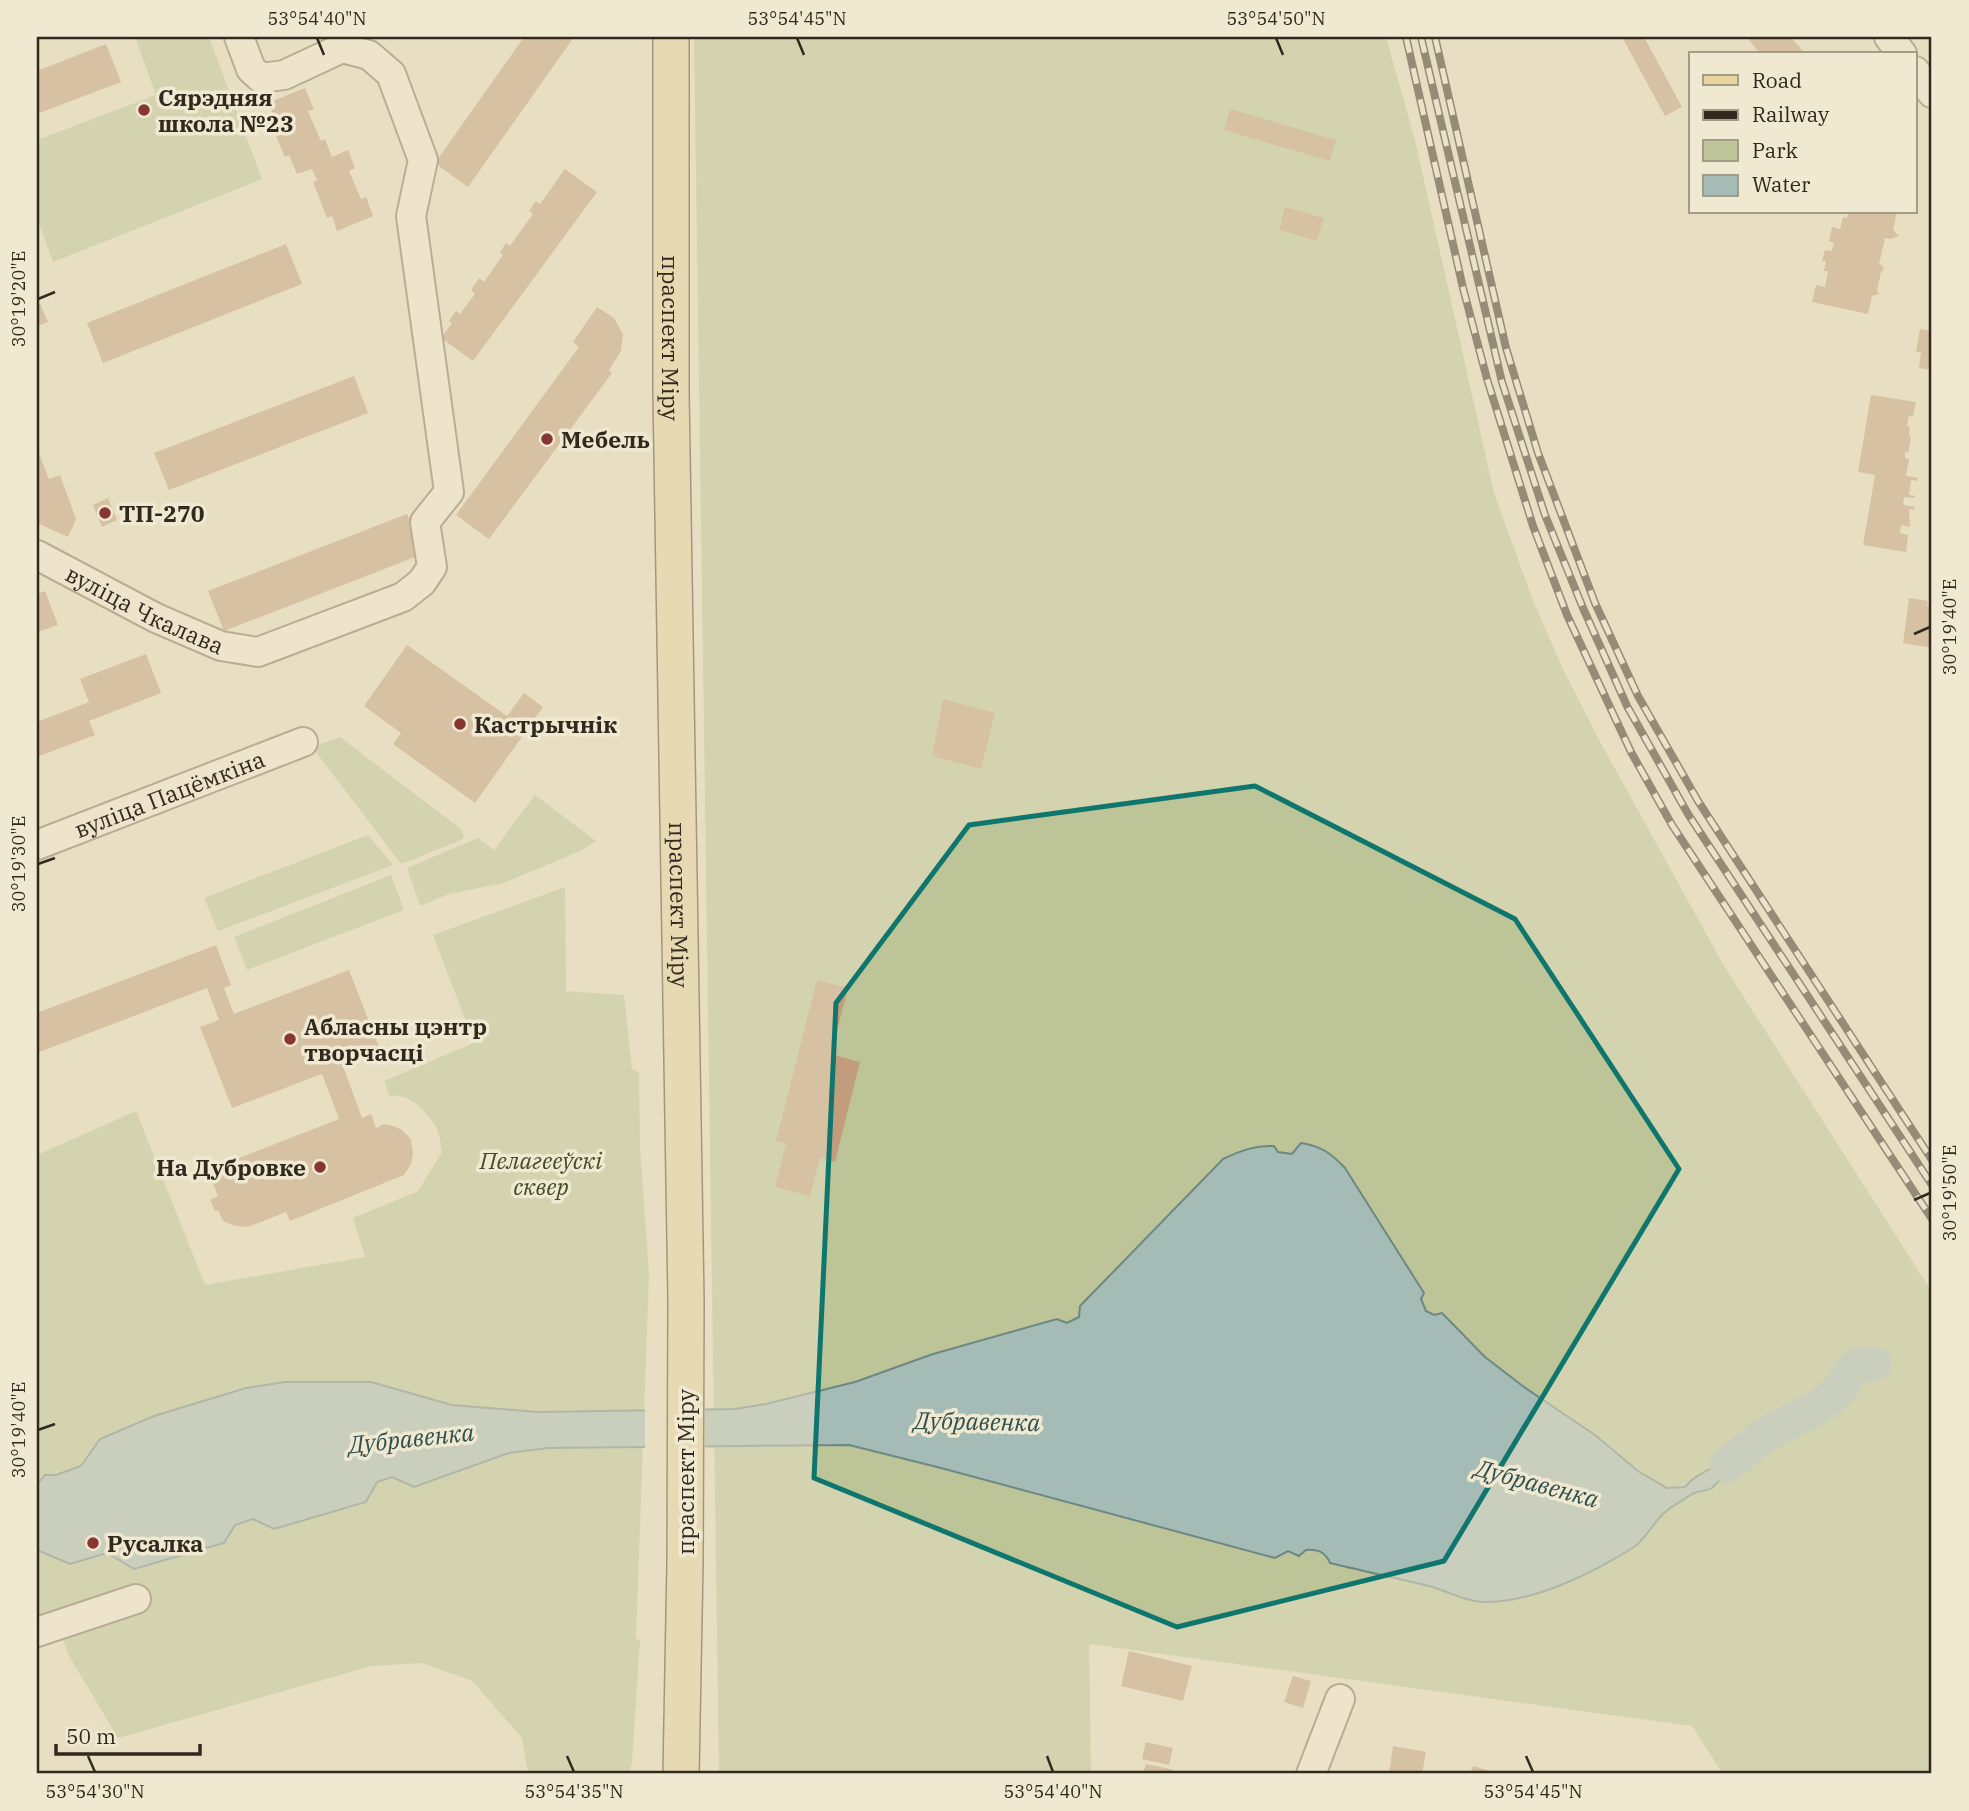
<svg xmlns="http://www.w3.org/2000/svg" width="1969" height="1811" font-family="'IBM Plex Serif',serif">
  <rect width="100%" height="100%" fill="#e8dfc3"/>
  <path fill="#bdc598" d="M135,37h74l53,142 -209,83 -16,-44v-78l119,-45z
    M694,37h692l29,103 79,353 40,110 29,66 35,69 126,228 208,326v482h-209l-31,-48 -603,-82 2,130h-372z
    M340,737l121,92 3,7 -3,4 -60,24 -89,-117z
    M535,795l61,46 -14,9 -78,33 -55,11 -29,12 -13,-38 71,-30 16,12z
    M368,835l25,30 -175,66 -14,-33z
    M391,875l13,35 -157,60 -13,-33z
    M565,887l1,104 58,4 8,74 7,4 1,73 9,129 -13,364 4,1 -8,122 -3,12h-101l-6,-36 -50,-57 -50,-18 -50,3 -254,72 -50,-84 -14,-41 -17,6v-464l99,-44 69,174 160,-28 -12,-39 65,-27 24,-39c-2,-9 -2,-19 -7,-27 -9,-14 -27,-33 -45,-29l-6,-15 90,-38 -41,-108z"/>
  <path fill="#a4bbb6" stroke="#6d8883" stroke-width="2" d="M1301,1143c20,3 30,10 44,25l79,125 -3,6 5,12 8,4 8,-2 43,44 39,30 71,48 43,36 29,17 18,-1c9,-12 23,-16 36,-24 14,-10 26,-20 42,-27 -1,21 -29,32 -43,44 -3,2 -5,5 -8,8 -5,3 -14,3 -20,6 -9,7 -22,12 -30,21 -10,10 -16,23 -28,32 -41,26 -99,55 -149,55 -18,0 -38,-11 -56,-16 -33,-8 -66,-15 -99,-23 -5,-12 -13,-14 -24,-13l-7,6 -11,-5 -13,7 -334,-90 -92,-23 -301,3 -39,5 -95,34 -22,-10 -15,5 -11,20 -92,27 -21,-10 -18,6 -11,18 -90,26 -27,-16 -37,11 -33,-14v-65l8,-10h11l25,-9 19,-27 54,-23 92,-28 39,-6h86l81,23 85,7 198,-3 31,-5 89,-22 78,-28 124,-35 10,4 12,-6 1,-11 143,-147c17,-8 32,-14 51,-13l4,6 14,2z"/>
  <path fill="#e8dfc3" d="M705,1406v44l-60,1v-44z"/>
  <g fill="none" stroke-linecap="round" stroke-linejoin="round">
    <path stroke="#a4bbb6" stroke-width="35" d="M1727,1465c13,-9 26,-23 38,-30 25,-15 54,-24 74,-45 7,-6 8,-17 15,-22 7,-6 12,-3 20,-4"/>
  </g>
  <path fill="#c29d7d" d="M524,37h50l-106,150 -33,-24z
    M1622,37h22l38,70 -17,9z
    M1747,37h44l14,17h-45z
    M106,44l15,38 -84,32v-43z
    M305,88l9,21 -6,2 13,30 4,-2 7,18 16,-7 7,18 -6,3 12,28 5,-2 7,19 -36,15 -5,-15 -5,2 -14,-36 4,-2 -5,-11 -15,5 -8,-19 -4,2 -15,-35 6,-2 -8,-17z
    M1230,109l106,31 -6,21 -106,-31z
    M565,169l32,23 -124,169 -32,-23 11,-15 -3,-2 7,-10 4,3 15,-20 -4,-4 8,-12 5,4 19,-27 -3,-3 6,-9 4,3 23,-32 -4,-3 7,-10 4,3z
    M1285,207l39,11 -7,23 -38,-11z
    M1849,212h48l-4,18 6,6 -8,3 -6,-1 -6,26 3,1 2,5 -3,2 -4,18 2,4 -7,2 -4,18 -56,-12 4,-17 9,2 3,-16h-4l2,-10h-4l3,-11 7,1 2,-8 -5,-2 3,-14 8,2 3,-12 4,1z
    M286,244l16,40 -199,79 -16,-40z
    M40,304l8,18 -11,4v-21z
    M597,307l17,11 9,16 -2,17 -12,19 3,3 -123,166 -33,-24 123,-168 -6,-5z
    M1920,329l12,2v39l-13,-2 2,-16h-5z
    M354,376l14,37 -199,77 -15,-37z
    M1871,395l45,7 -3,15 -4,-1 -2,10 3,1 -1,9 2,1 -3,16 -3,-1v6l4,1 -3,17 12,2 -1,3 -6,-1 -2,15 6,1 -1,2 -10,-1 -1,8 12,2 -1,3 -5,-1 1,18 -9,-2 -1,8 8,2 -2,17 -43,-7 12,-70 -17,-3z
    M37,448l12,31 11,-4 16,44 -8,18 -31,-14z
    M108,498l9,22 -15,7 -9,-22z
    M407,514l16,40 -199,77 -16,-40z
    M45,591l13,34 -21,7v-38z
    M1909,598l19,3 -1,5 5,1v41l-29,-5z
    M407,645l100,71 17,-23 19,14 -68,96 -82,-59 8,-11 -37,-27z
    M146,654l15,39 -72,28 6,14 -58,22v-35l52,-20 -9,-23z
    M943,699l52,14 -14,56 -49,-13z
    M216,945l15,40 -7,3 10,26 115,-44 32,82 -38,14 19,52 9,-4 5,14 8,-4 9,2 9,4 9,9 2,14 -2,11 -7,11 -114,46 -4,-9 -38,15 -13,-1 -12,-5 -5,-11 -3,1 -5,-11 8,-4 -7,-17 21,-8 -3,-9 110,-43 -17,-45 -90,34 -32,-81 19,-7 -12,-32 -170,65v-40z
    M817,980l31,8 -17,66 29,8 -25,100 -15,-4 -10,38 -35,-9 11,-43 -10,-3z
    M1129,1651l63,15 -9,35 -62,-15z
    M1293,1676l18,5 -8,27 -19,-6z
    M1146,1742l27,6 -4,17 -27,-6z
    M1393,1746l33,6 -4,22h-33z
    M1146,1764l28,6 -1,4h-30z
    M1473,1766l27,8h-30z"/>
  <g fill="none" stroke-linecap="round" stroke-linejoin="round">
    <defs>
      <g id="minor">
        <path d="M1889,37l13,17"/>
        <path d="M1915,71l17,22"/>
        <path id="s1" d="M37,555l119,63 65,28 37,6 145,-55 19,-15 10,-15 -7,-45 24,-30 -38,-276 12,-56 -32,-86 -22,-19 -27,-7 -58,27 -23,3 -10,-9 -12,-32"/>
        <path id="s2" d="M37,845l266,-103"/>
        <path d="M37,1632l99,-33"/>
        <path d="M1311,1774l29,-75"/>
      </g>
      <g id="major">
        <path id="s3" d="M671,37v356l15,908 -1,262 -4,211"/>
      </g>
    </defs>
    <use href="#minor" stroke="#80715c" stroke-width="32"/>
    <use href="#major" stroke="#4e3f30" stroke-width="38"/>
    <use href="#minor" stroke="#f4ecd5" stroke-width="28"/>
    <use href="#major" stroke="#e7d49e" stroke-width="35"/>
    <defs>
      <path id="rail" d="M1406,37l57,251 24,91 46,147 34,89 64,137 41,73 260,394
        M1421,37l81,345 43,133 38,93 44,98 61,108 244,371
        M1435,37l71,311 32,105 57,150 43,93 60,105 234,359"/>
    </defs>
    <use href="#rail" stroke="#32291e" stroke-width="8"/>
    <use href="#rail" stroke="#f0e9d1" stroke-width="5" stroke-dasharray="16" stroke-linecap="butt"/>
  </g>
  <path d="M0 0H1969V1811H0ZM1255,786l260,133 164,250 -235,392 -267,66 -363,-149 22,-475 133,-178z" fill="#e8dfc3" fill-opacity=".55" fill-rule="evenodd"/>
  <path fill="none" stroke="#0f766e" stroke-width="5" stroke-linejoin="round" d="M1255,786l260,133 164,250 -235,392 -267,66 -363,-149 22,-475 133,-178z"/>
  <path fill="none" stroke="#32291e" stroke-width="2.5" d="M317,38l7,17M797,38l7,17M1276,38l7,17M38,299l17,-7M1914,634l16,-7M38,864l17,-6M1914,1200l16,-7M38,1430l17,-6M88,1756l7,16M567,1756l7,16M1047,1756l6,16M1526,1756l7,16"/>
  <g fill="#883633" stroke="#f0e9d1" stroke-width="2.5">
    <circle cx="144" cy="110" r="7"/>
    <circle cx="547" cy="439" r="7"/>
    <circle cx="105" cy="513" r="7"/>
    <circle cx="460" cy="724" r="7"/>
    <circle cx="290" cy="1039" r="7"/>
    <circle cx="320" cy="1167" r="7"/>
    <circle cx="93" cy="1543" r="7"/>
  </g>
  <g text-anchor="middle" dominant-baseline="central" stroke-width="7" stroke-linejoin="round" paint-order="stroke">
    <g font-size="23" font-weight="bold" fill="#32291e" stroke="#f0e9d1" text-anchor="start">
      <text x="158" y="97">Сярэдняя<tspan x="158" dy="26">школа №23</tspan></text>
      <text x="561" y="439">Мебель</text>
      <text x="119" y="513">ТП-270</text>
      <text x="474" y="724">Кастрычнік</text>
      <text x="304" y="1026">Абласны цэнтр<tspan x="304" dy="26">творчасці</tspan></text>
      <text x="306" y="1167" text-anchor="end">На Дубровке</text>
      <text x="107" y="1543">Русалка</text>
    </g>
    <g font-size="23" fill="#32291e" stroke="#f0e9d1">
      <text stroke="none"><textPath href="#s3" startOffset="301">праспект Міру</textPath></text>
      <text stroke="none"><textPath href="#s1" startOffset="121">вуліца Чкалава</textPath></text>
      <text stroke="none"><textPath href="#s2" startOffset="142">вуліца Пацёмкіна</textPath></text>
      <text stroke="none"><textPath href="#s3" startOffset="868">праспект Міру</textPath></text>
      <text transform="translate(685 1472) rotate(-90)">праспект Міру</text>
    </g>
    <g font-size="23" font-style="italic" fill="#414c27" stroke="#f0e9d1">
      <text x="541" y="1160">Пелагееўскі<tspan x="541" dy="26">сквер</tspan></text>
    </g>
    <g font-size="24" font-style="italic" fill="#2f504f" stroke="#f0e9d1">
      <text transform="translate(977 1421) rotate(1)">Дубравенка</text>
      <text transform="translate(411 1438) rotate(-6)">Дубравенка</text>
      <text transform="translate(1537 1483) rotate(15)">Дубравенка</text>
    </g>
  </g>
  <rect width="1969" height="1811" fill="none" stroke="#f0e9d1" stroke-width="77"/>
  <rect x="1689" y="52" width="228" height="161" fill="#f0e9d1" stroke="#a49c89" stroke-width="2"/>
  <rect x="1703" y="75" width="35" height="10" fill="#e7d49e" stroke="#a49c89" stroke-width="2"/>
  <text x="1752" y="88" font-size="21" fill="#32291e">Road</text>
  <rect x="1703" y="110" width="35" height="10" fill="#32291e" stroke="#a49c89" stroke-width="2"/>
  <text x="1752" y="122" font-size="21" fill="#32291e">Railway</text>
  <rect x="1703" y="140" width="35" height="21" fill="#bdc598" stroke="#a49c89" stroke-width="2"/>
  <text x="1752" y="158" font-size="21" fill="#32291e">Park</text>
  <rect x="1703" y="175" width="35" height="21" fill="#a4bbb6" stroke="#a49c89" stroke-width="2"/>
  <text x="1752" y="192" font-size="21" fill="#32291e">Water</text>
  <path d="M56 1744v10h144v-10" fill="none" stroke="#32291e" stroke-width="3.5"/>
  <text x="66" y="1744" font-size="21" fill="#32291e" stroke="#f0e9d1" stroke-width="5" paint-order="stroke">50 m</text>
  <rect x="38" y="38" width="1892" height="1734" fill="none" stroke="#32291e" stroke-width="2.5"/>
  <g font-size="18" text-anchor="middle" fill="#32291e">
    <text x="317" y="25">53°54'40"N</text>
    <text x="797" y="25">53°54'45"N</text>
    <text x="1276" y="25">53°54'50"N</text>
    <text transform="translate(19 299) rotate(-90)" y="6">30°19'20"E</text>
    <text transform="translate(1950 627) rotate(-90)" y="6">30°19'40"E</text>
    <text transform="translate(19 864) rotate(-90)" y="6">30°19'30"E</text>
    <text transform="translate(1950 1193) rotate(-90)" y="6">30°19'50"E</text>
    <text transform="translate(19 1430) rotate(-90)" y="6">30°19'40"E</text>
    <text x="95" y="1798">53°54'30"N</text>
    <text x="574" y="1798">53°54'35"N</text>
    <text x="1053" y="1798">53°54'40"N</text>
    <text x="1533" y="1798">53°54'45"N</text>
  </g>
</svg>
